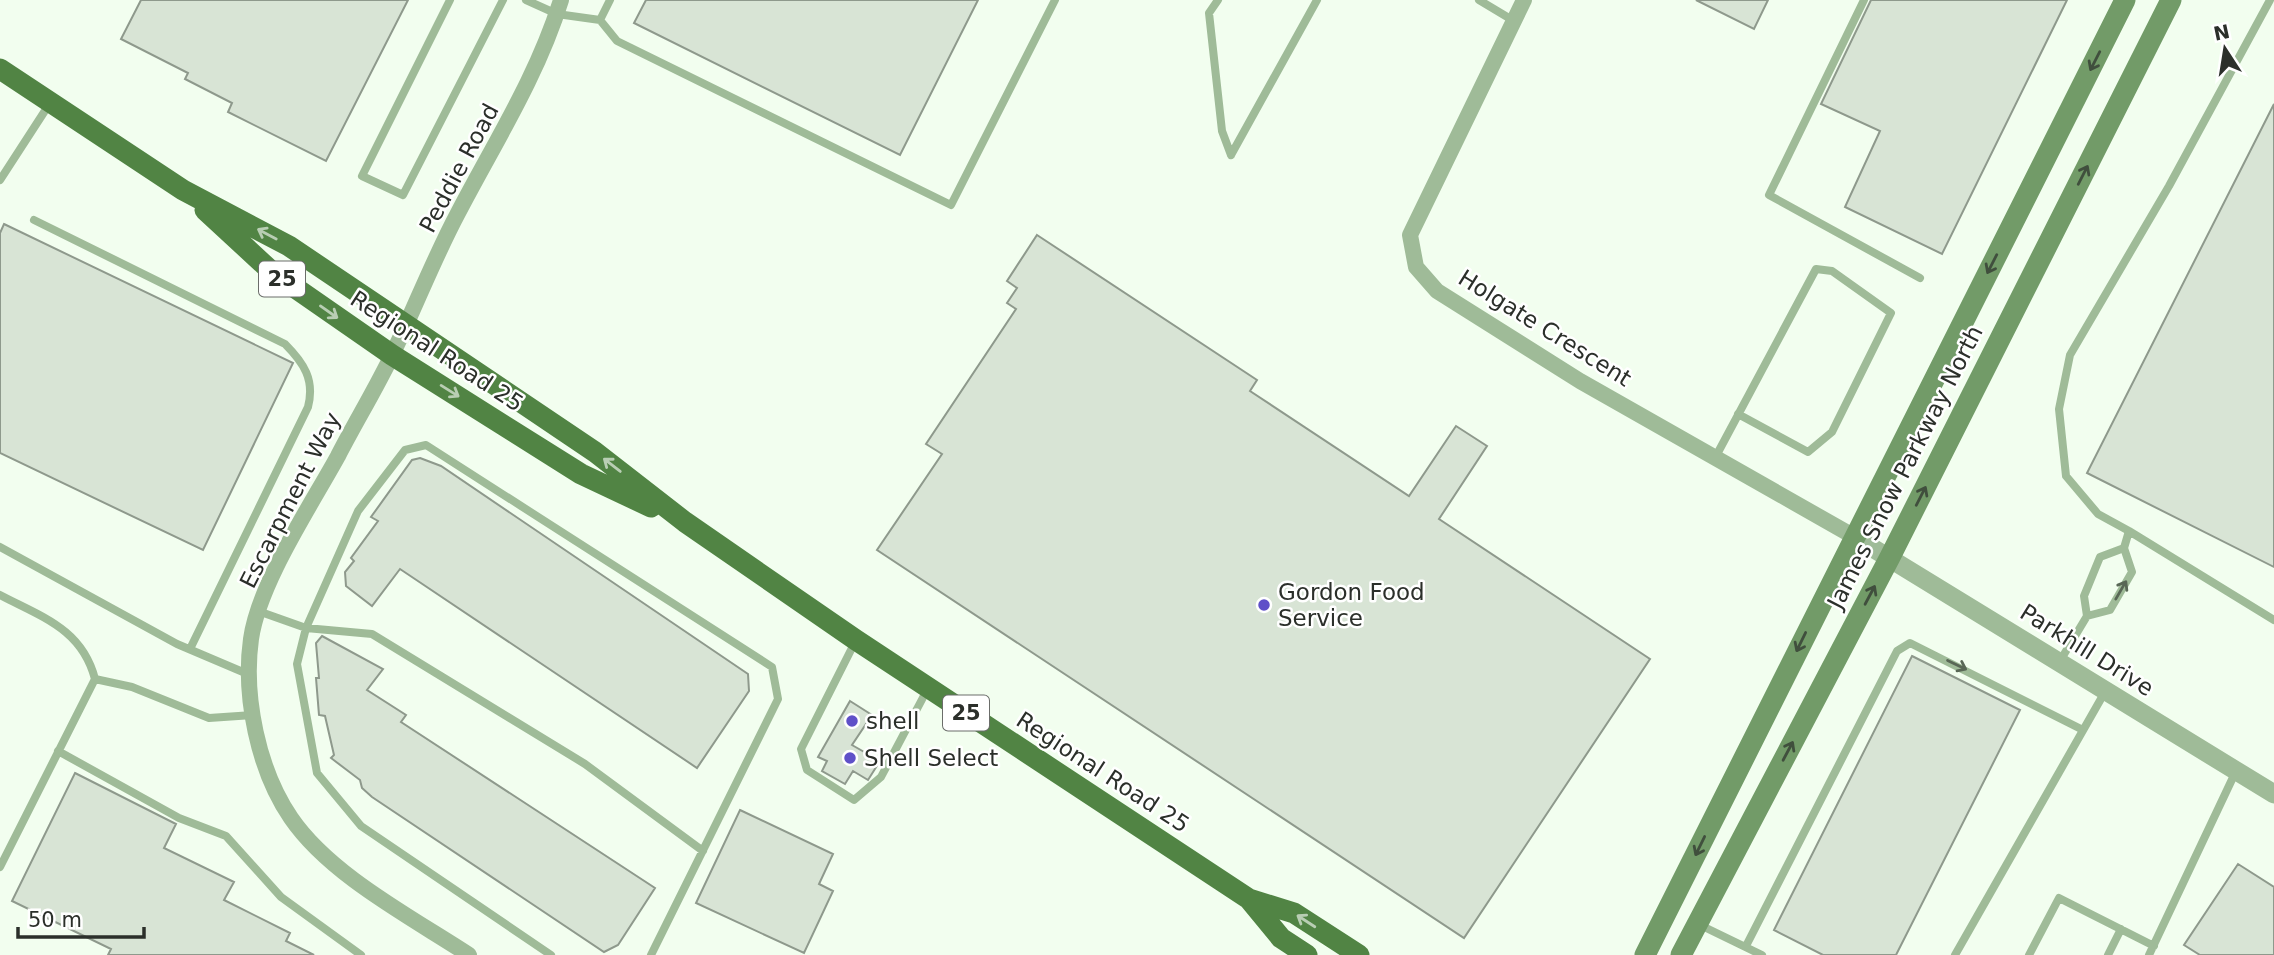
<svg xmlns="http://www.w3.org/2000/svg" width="2274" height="955" font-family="'DejaVu Sans',sans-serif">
  <rect width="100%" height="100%" fill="#f2feef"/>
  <path fill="#d8e4d5" stroke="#8e998c" stroke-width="2" d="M141,0h267l-82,161 -98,-49 4,-9 -47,-24 3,-6 -67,-34z
    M646,0h332l-78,155 -266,-132z
    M1696,0h72l-14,29z
    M1871,0h196l-125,254 -97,-47 35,-76 -59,-27z
    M2274,104v463l-187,-94z
    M4,224l289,139 -90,187 -203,-97v-220z
    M1037,235l220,145 -7,11 159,105 47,-70 31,20 -48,73 211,140 -186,279 -587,-388 65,-96 -16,-10 90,-135 -9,-6 10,-15 -10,-7z
    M420,458l21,8 307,208 1,17 -52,77 -297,-199 -28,37 -26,-20 -1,-14 9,-11 -3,-3 27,-37 -7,-4 41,-57z
    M322,636l61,33 -16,21 39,25 -5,7 254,166 -37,57 -14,7 -232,-155 -10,-9 -2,-8 -29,-22 3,-3 -9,-39 -6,-1 -3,-37h3l-3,-35z
    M1912,656l108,54 -124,245h-73l-49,-25z
    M850,701l22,14 -20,30 28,16 -12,19 -15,-9 -8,13 -23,-13 5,-10 -9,-4z
    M75,773l101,51 -12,24 70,34 -10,18 66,33 -4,8 28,14h-206l3,-6 -99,-48z
    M740,810l93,44 -14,30 14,7 -29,62 -108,-50z
    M2238,864l36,23v68h-74l-16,-10z"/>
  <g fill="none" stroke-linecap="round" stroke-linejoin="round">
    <path stroke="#9fbb98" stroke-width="8" d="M450,0l-88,176 41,19 100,-195
      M526,0l31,14 43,6 10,-20
      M1218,0l-9,13 13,118 9,24
      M1479,0l35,21
      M1864,0l-95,195 151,83
      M600,20l17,21 334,164 104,-205
      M1231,155l86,-155
      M0,180l50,-77
      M34,220l251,124c19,19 30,36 23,63l-118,242
      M1715,458l101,-189 16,2 59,42 -59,119 -24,20 -70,-38
      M2129,531l-31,-17 -32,-38 -7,-67 11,-54 99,-169 101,-186
      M0,547l177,97 73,31
      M0,595c42,22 82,34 95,84l-95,188
      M258,611l48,17 66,6 213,130 118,87
      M2087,616l23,-6 22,-38 -8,-24 5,-17 145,89
      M856,640l-55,109 6,21 47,30 27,-23 46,-87
      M2060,661l27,-45 -3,-20 16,-39 24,-9
      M95,679l37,8 77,31 44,-3
      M58,751l121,67 47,18 55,61 80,58
      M1700,925l62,30
      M1746,946l151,-295 13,-8 173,87
      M551,955l-190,-129 -44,-53 -20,-109 9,-36 52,-117 47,-61 21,-5 346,222 6,32 -127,256
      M1955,955l151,-265
      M2029,955l30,-57 95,48
      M2108,955l13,-26
      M2149,955l87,-184"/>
    <path stroke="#9fbb98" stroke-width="16" d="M1524,0l-114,235 6,32 21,24 143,90 273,155
      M469,955c-58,-38 -139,-80 -178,-137 -33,-48 -48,-122 -40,-179 8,-56 59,-132 87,-183 18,-35 39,-69 56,-105 22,-46 40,-93 64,-138 37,-71 79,-136 103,-213"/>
    <path stroke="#9fbb98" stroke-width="19" d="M1853,536l421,258"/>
    <path stroke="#729b68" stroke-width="21" d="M1645,955l480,-955
      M1681,955l209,-398 281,-557"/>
    <path stroke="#518444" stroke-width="21" d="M0,69l183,121 106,56 306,206 90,70 171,118 393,259 45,14 65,42
      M205,210l66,61 121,84 189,119 70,33
      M1249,899l32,39 26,17"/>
  </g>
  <defs><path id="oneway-shaft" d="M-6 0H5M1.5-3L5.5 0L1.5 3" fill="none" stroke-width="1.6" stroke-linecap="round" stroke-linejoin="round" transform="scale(1.75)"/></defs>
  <g stroke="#404f3d">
    <use href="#oneway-shaft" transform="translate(2095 61) rotate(117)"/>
    <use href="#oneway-shaft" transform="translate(2083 175) rotate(-63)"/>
    <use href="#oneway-shaft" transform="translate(1992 264) rotate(117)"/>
    <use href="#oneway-shaft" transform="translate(1921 496) rotate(-63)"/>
    <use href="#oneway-shaft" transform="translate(1870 595) rotate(-62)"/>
    <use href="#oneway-shaft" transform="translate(1801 642) rotate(116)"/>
    <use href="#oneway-shaft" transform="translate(1788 751) rotate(-62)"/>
    <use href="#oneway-shaft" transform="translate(1700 846) rotate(116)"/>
  </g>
  <g stroke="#b9ceb4">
    <use href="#oneway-shaft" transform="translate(267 234) rotate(-152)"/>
    <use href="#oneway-shaft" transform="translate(329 312) rotate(35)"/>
    <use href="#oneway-shaft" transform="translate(450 391) rotate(32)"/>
    <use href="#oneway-shaft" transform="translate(612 465) rotate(-142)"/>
    <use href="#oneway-shaft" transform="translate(1306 921) rotate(-147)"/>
  </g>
  <g stroke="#596756">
    <use href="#oneway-shaft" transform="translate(2121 590) rotate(-60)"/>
    <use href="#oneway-shaft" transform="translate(1957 665) rotate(26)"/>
  </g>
  <g fill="#5f50c8" stroke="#fff" stroke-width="2.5">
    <circle cx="1264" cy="605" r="7"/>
    <circle cx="852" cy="721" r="7"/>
    <circle cx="850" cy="758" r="7"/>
  </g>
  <g text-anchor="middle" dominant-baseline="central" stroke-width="5" stroke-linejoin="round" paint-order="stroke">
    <g fill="#fff" stroke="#6b6d6a" stroke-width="2">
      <rect x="259" y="261.5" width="46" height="35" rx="5"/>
      <rect x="943" y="695.5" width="46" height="35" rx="5"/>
    </g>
    <g font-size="21" font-weight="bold" fill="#2b2f2a">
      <text x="282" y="279">25</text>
      <text x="966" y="713">25</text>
    </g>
    <g font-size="23" fill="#2b2f2a" stroke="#fff">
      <text transform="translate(459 168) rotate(-62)">Peddie Road</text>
      <text transform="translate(1545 328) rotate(32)">Holgate Crescent</text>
      <text transform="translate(437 351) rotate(33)">Regional Road 25</text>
      <text transform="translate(1905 467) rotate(-63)">James Snow Parkway North</text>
      <text transform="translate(290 500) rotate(-63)">Escarpment Way</text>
      <text transform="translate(2087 650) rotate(32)">Parkhill Drive</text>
      <text transform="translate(1103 772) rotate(33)">Regional Road 25</text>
    </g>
    <g font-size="23" fill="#2b2f2a" stroke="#fff" text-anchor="start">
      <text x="1278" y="592">Gordon Food<tspan x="1278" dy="26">Service</tspan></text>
      <text x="866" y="721">shell</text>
      <text x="864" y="758">Shell Select</text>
    </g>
  </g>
  <g transform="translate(2225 49) rotate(348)" stroke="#ffffff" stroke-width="5" paint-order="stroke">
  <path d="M0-5L12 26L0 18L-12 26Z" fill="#2b2f2a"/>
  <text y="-10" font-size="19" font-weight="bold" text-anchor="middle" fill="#2b2f2a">N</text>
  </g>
  <path d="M18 927v10h126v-10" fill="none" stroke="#2b2f2a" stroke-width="3.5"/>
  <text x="28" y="927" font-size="21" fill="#2b2f2a" stroke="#ffffff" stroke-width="5" paint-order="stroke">50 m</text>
</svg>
